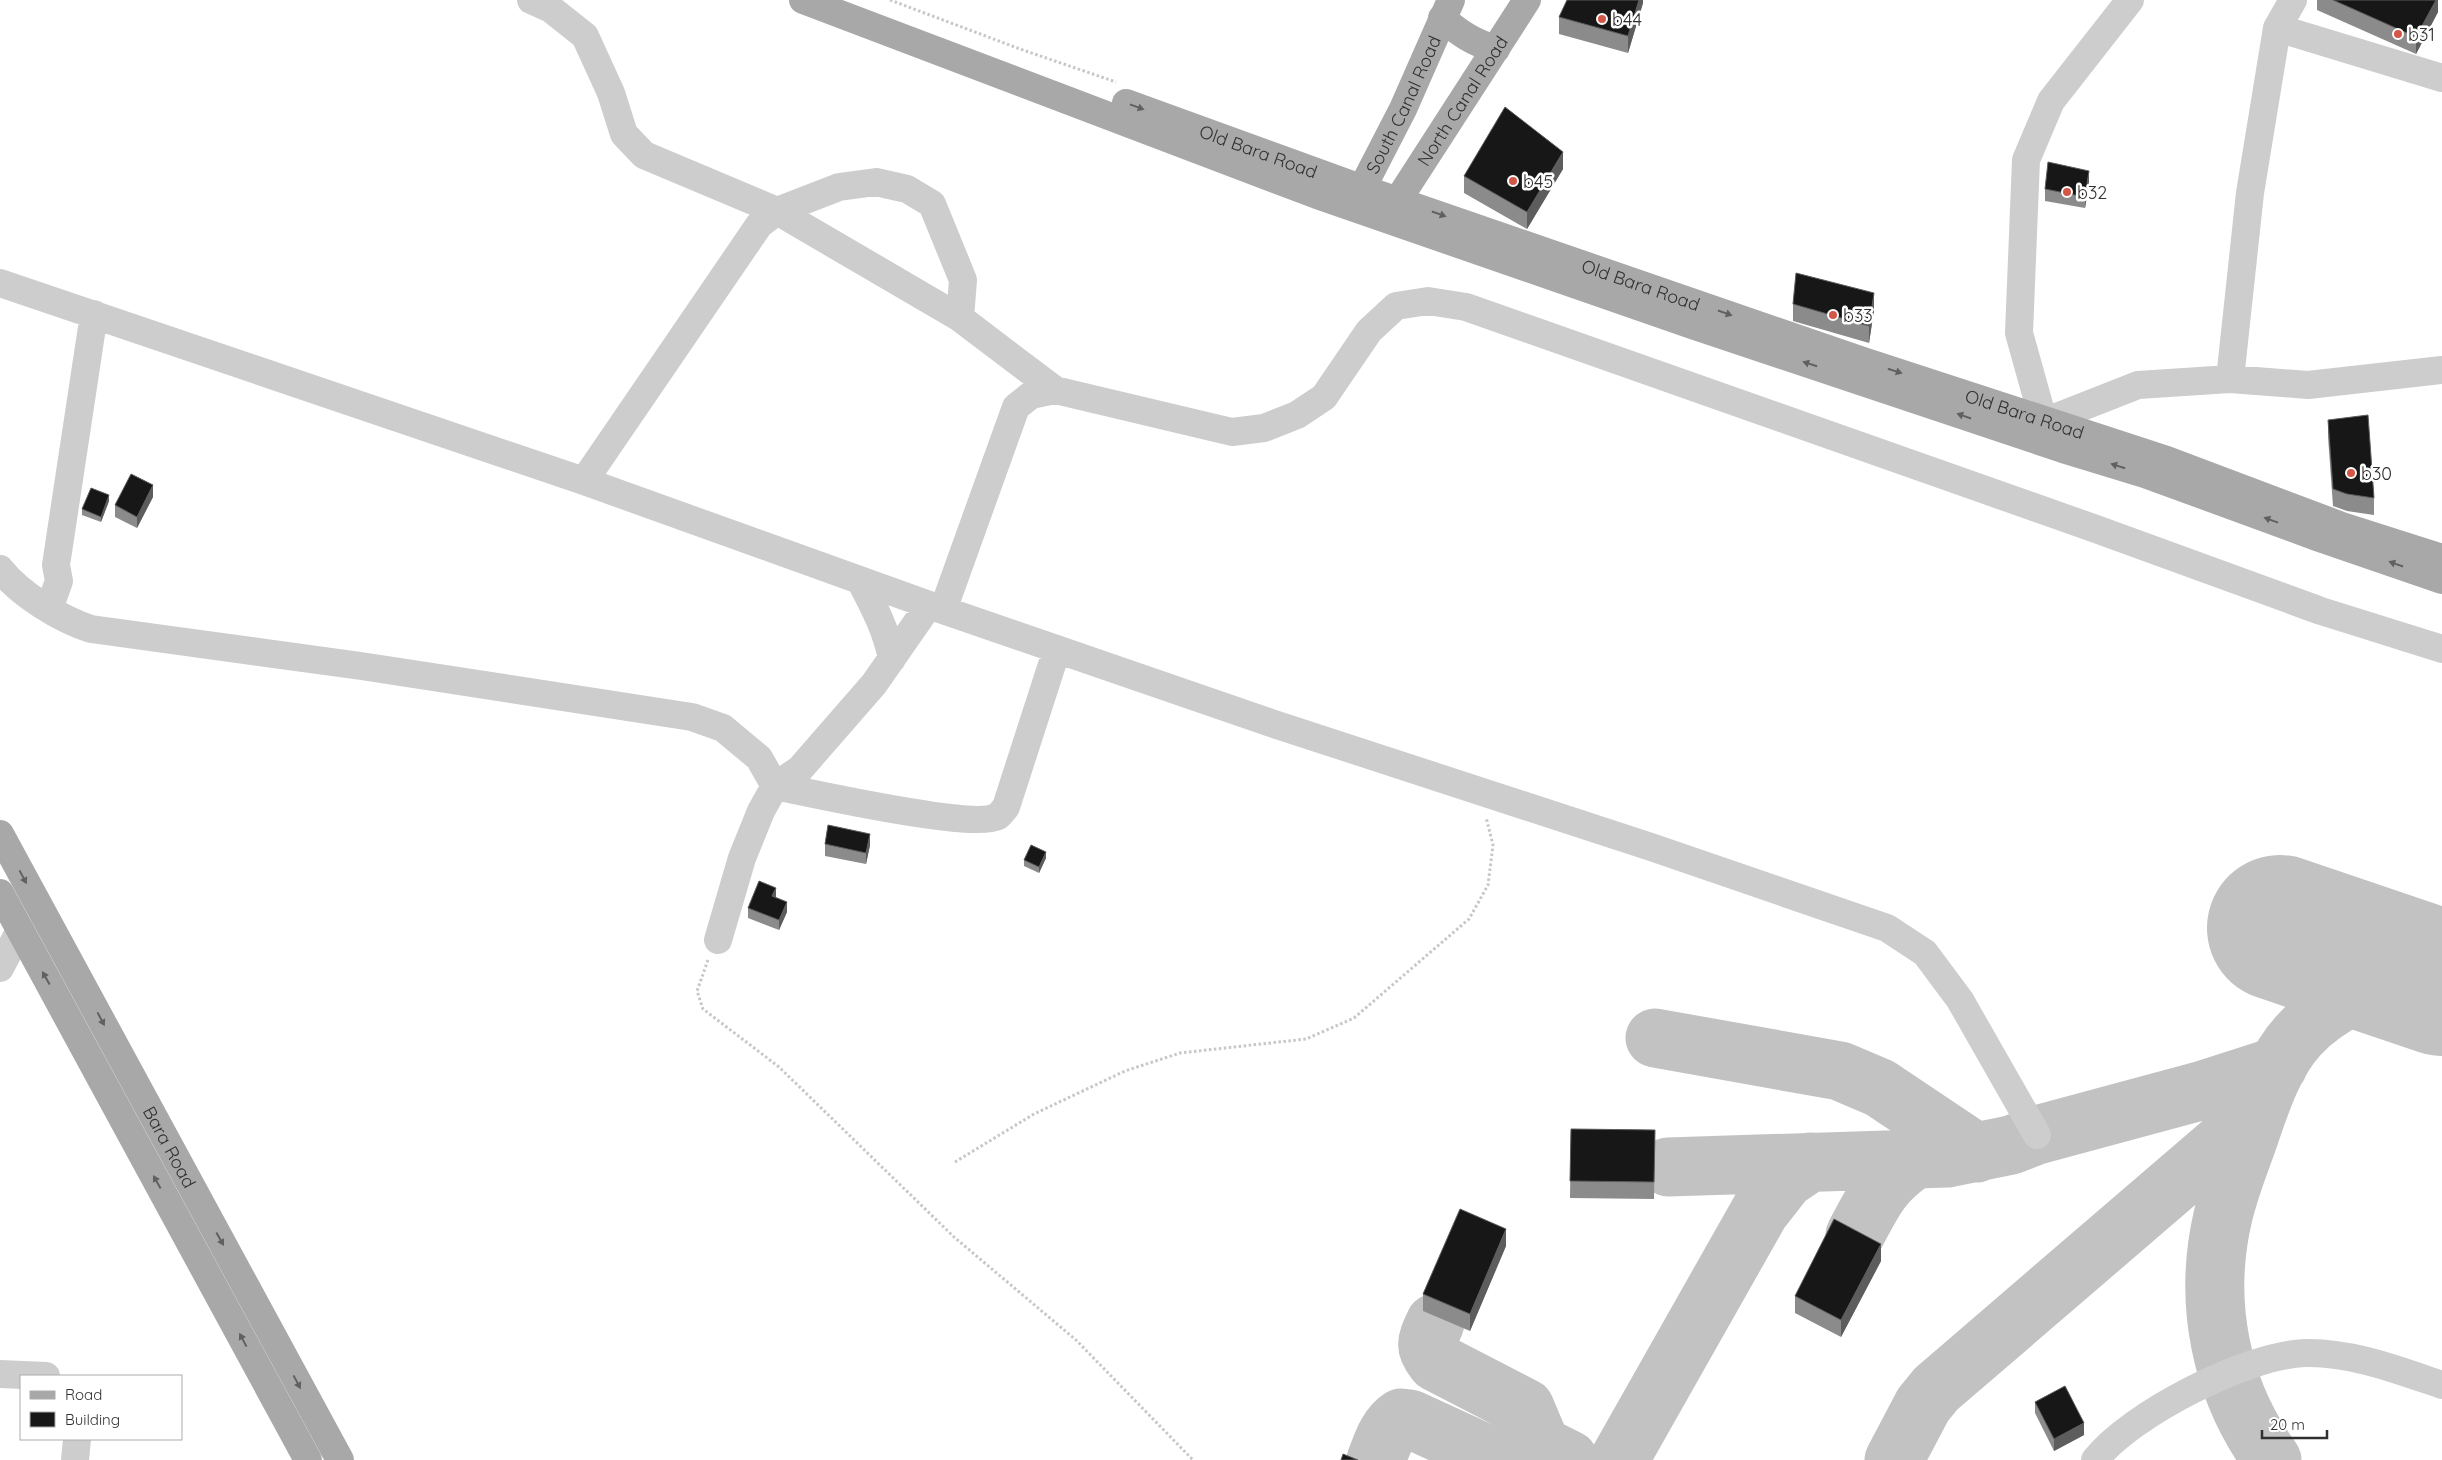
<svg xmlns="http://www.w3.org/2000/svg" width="2442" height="1460" font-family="Quicksand,sans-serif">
  <rect width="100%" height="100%" fill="#fff"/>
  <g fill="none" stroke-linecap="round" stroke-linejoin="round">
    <path stroke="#c2c2c2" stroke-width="59" d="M1655,1038l185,33 40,17 97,65
      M1668,1167l279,-9 64,-13 26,-10 163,-44 78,-25
      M1855,1235c18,-34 26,-53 59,-75
      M1435,1323c-8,18 -12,23 1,39l89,46 16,38
      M1376,1460c6,-15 11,-33 25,-42l9,1 87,40 44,-13 28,14
      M1619,1460l141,-249 25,-32 25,-17
      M1894,1460l29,-55 13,-16 321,-276
      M2272,1460c-52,-70 -69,-159 -49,-244 6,-26 16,-51 25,-76 12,-35 25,-77 51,-105 32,-35 75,-49 119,-60"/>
    <path stroke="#c2c2c2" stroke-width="146" d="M2280,928l162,55"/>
    <path stroke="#c7c7c7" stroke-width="3" stroke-dasharray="2.5 2.5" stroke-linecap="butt" d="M890,0l130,49 96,33
      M708,960l-11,31 6,18 76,58 175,170 122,103 117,120
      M955,1162l79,-48 91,-43 55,-18 126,-14 48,-21 115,-99 19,-34 5,-40 -7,-28"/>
    <path stroke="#cdcdcd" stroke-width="28" d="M531,0l20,9 34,27 26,57 13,41 20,21 133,56 183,107 95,72
      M2277,28l165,50
      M0,283l584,198 359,129 331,114 377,123 236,81 38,25 35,47 77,135
      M2230,379l78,6 134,-15
      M2043,419l-24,-86 7,-173 25,-59 79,-101
      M2049,420l89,-35 92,-6 20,-186 27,-165 16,-28
      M584,481l175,-256 18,-14 62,-24 37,-5 31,7 25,15 31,76 -3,38
      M0,569c21,26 60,50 91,60l270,37 331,51 31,11 36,30 16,28c35,7 200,44 223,30 3,-2 6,-7 8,-9l51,-158
      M860,580c13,25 27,51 32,79
      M49,609l10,-28 -3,-16 38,-251
      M943,610l73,-203 15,-12 24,-5 177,42 32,-4 33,-13 27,-18 45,-66 27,-25 32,-5 38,6 630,222 225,82 121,38
      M718,940l24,-82 19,-47 14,-25 25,-17 74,-85 55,-79
      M0,968l20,-38
      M0,1374l46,2
      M75,1460l2,-21
      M2095,1460c36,-46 152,-105 210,-107 47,-1 93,17 137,32"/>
    <g stroke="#a8a8a8" stroke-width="28">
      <path d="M803,0l514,195 375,130 371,124 82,25 172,63 125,43"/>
      <path d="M1442,18c17,15 32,25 54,31"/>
      <path id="s1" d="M1126,103l237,86 500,172 304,99 175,66 100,32"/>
      <path id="s2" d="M1354,204l49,-95 48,-109"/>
      <path id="s3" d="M1385,212l13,-12 129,-200"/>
      <path id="s4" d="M0,834l340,626"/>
      <path d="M0,893l308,567"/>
    </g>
  </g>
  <path fill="#8b8b8b" d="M1643,0v3l-15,50 -69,-19v-17z
    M2317,0h121v12l-22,42 -99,-44z
    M1563,169l-36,60 -63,-36v-17z
    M2089,183l-4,25 -40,-7v-12z
    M1793,304l81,6 -5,33 -76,-22z
    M2328,420l46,78v17l-27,-4 -14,-5 -5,-69z
    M153,497l-16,31 -22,-11v-12z
    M109,501l-8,21 -19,-7v-6z
    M825,844l45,1 -4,19 -41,-8z
    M1046,858l-7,15 -15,-7v-6z
    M776,898l11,14 -8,18 -31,-12v-10z
    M1571,1129l84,1 -1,69 -84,-1z
    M1506,1246l-36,85 -47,-20v-17z
    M1881,1261l-40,76 -46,-24v-17z
    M2035,1402l49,33 -30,16 -19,-38z"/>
  <path fill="#5d5d5d" d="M1639,0h4v3l-15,50v-17z
    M2436,0h2v12l-22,42v-17z
    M1563,152v17l-36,60v-17z
    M2089,171v12l-4,25v-11z
    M1874,293v17l-5,33v-17z
    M153,485v12l-16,31v-11z
    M109,495v6l-8,21v-5z
    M870,834v11l-4,19v-11z
    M1046,852v6l-7,15v-6z
    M776,888v10l-4,-2z
    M787,902v10l-8,18v-10z
    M1506,1229v17l-36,85v-17z
    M1881,1244v17l-40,76v-17z
    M2084,1423v12l-30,16v-12z"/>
  <path fill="#171717" stroke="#5d5d5d" d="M1567,0h72l-11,36 -69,-19z
    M2333,0h103l-20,37z
    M1505,107l58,45 -36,60 -63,-36z
    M2048,162l41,9 -4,26 -40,-8z
    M1796,273l78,20 -5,33 -76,-22z
    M2368,415l6,83 -27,-4 -14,-5 -5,-69z
    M131,474l22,11 -16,32 -22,-12z
    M91,488l18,7 -8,22 -19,-8z
    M828,825l42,9 -4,19 -41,-9z
    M1031,845l15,7 -7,15 -15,-7z
    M759,881l17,7 -4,8 15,6 -8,18 -31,-12z
    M1571,1129l84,1 -1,52 -84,-1z
    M1460,1209l46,20 -36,85 -47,-20z
    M1834,1219l47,25 -40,76 -46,-24z
    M2065,1386l19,37 -30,16 -19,-37z
    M1343,1454l15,6h-17z"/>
  <defs><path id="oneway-solid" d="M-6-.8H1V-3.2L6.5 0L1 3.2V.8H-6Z" transform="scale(1.25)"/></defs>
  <g fill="#606060">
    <use href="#oneway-solid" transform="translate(1137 107) rotate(20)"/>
    <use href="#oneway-solid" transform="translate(1439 214) rotate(19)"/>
    <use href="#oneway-solid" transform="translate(1725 313) rotate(19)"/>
    <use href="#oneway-solid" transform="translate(1810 364) rotate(-162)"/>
    <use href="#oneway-solid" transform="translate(1895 371) rotate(18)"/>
    <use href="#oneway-solid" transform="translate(1964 416) rotate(-161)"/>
    <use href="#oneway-solid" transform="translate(2118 466) rotate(-163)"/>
    <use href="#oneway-solid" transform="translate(2271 520) rotate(-160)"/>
    <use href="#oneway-solid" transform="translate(2396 564) rotate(-161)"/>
    <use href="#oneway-solid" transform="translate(23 877) rotate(62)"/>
    <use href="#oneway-solid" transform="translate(46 978) rotate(-119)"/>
    <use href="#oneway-solid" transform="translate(101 1019) rotate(62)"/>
    <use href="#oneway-solid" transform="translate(157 1182) rotate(-119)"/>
    <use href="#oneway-solid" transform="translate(220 1239) rotate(61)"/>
    <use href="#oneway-solid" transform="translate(243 1340) rotate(-118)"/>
    <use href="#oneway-solid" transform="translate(297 1382) rotate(62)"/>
  </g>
  <g fill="#d35646" stroke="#fff" stroke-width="2">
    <circle cx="1602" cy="19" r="5"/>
    <circle cx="2398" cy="34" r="5"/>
    <circle cx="1513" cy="181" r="5"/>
    <circle cx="2067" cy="192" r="5"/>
    <circle cx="1833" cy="315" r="5"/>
    <circle cx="2351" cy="473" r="5"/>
  </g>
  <g text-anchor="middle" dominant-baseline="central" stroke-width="5" stroke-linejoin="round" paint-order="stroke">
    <g font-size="18" fill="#303030" stroke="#fff" text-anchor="start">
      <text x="1612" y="19">b44</text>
      <text x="2408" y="34">b31</text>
      <text x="1523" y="181">b45</text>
      <text x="2077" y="192">b32</text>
      <text x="1843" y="315">b33</text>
      <text x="2361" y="473">b30</text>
    </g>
    <g font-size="18" fill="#303030" stroke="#fff">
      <text stroke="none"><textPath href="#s3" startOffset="136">North Canal Road</textPath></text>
      <text stroke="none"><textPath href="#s2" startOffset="111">South Canal Road</textPath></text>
      <text stroke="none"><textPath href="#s1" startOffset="141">Old Bara Road</textPath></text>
      <text stroke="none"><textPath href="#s1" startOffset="546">Old Bara Road</textPath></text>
      <text stroke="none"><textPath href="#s1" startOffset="951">Old Bara Road</textPath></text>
      <text stroke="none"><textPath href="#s4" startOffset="356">Bara Road</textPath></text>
    </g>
  </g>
  <rect x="20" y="1375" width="162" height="65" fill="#ffffff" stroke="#acacac"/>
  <rect x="30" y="1391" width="25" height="8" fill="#a8a8a8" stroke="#acacac"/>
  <text x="65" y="1400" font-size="15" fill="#303030">Road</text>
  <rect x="30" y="1412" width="25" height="15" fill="#171717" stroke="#acacac"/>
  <text x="65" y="1425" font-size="15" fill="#303030">Building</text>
  <path d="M2262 1430v8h65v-8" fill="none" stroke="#303030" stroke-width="2.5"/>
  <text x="2270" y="1430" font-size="15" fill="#303030" stroke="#ffffff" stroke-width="4" paint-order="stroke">20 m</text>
</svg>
